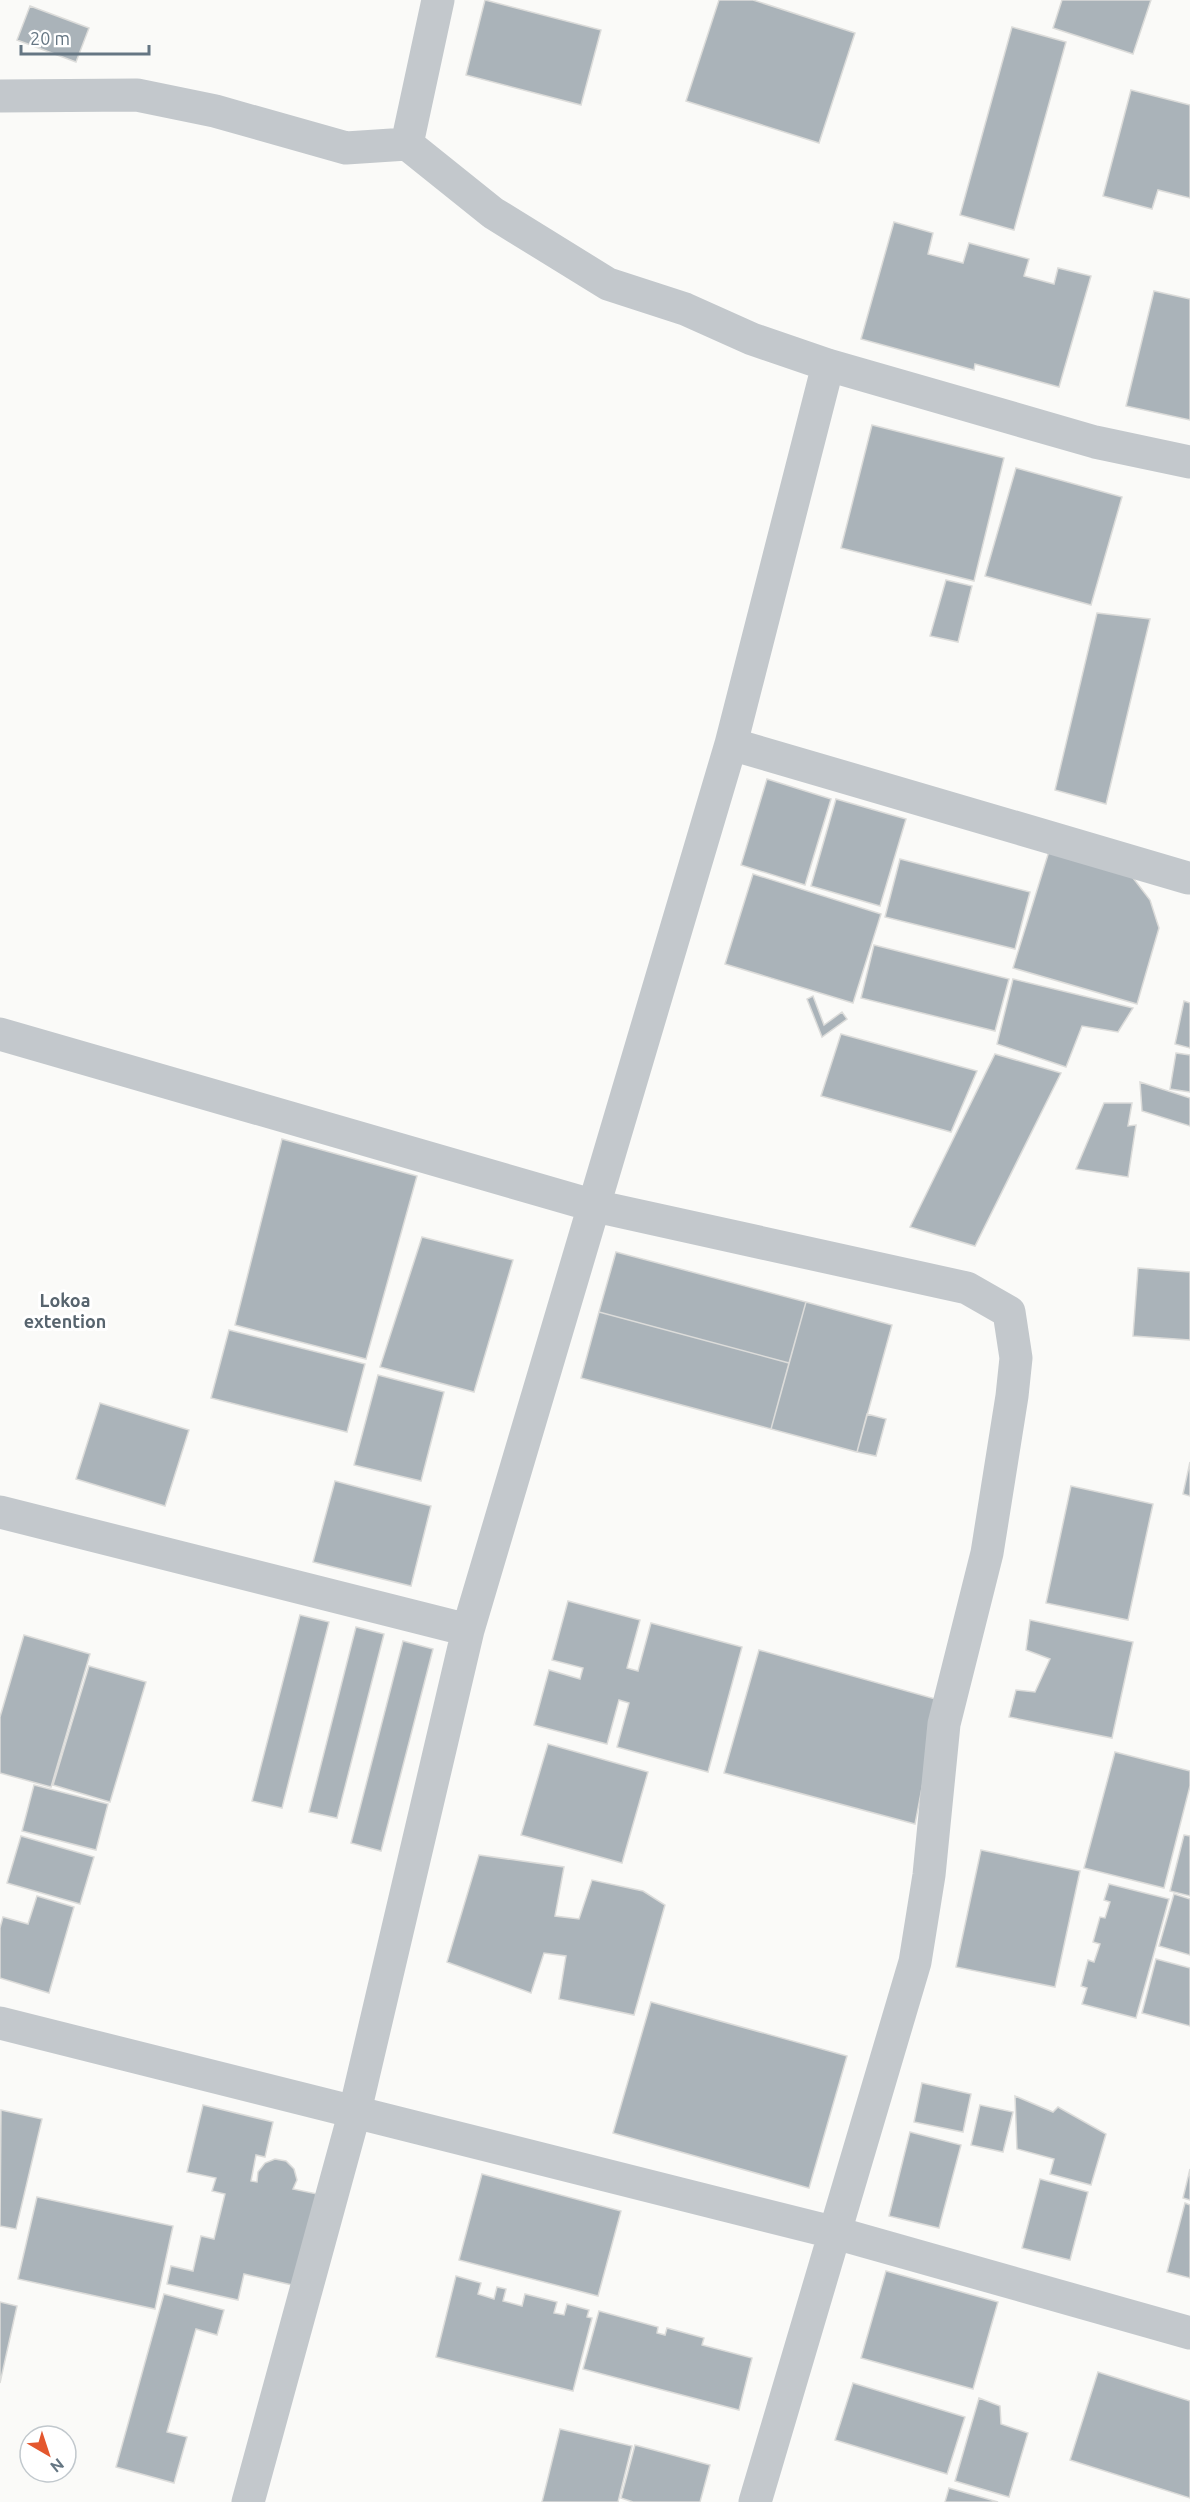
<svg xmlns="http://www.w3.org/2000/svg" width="1190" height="2502" font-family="Ubuntu,sans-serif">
  <rect width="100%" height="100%" fill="#fafaf8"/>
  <path fill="#aab3b9" stroke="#dcdcda" stroke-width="1.5" d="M485,0l116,30 -20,75 -115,-30z
    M719,0h34l102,33 -36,110 -133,-42z
    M1062,0h89l-18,54 -80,-26z
    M30,6l59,22 -13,34 -59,-22z
    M1012,27l54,15 -52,188 -54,-15z
    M1131,90l59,15v93l-32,-8 -6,19 -49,-13z
    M894,222l39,11 -5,21 35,9 6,-20 60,16 -5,17 30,8 4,-16 33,8 -32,111 -84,-23 -1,6 -113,-31z
    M1154,291l36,8v121l-64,-14z
    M872,425l132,33 -30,123 -133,-33z
    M1016,468l106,29 -31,108 -106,-29z
    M946,580l26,6 -14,56 -28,-6z
    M1097,613l53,6 -44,185 -51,-14z
    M767,779l64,20 -26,86 -64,-20z
    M836,799l70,20 -26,87 -69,-20z
    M1050,848l80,26 20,26 9,28 -22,76 -124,-36z
    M900,859l130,33 -15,57 -130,-32z
    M753,874l128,40 -28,89 -128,-39z
    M874,945l135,34 -14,52 -134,-33z
    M1013,979l120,29 -15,24 -36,-6 -16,41 -69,-23z
    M813,996l11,29 18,-13 5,7 -25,18 -15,-38z
    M1184,1001l6,2v45l-15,-4z
    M841,1034l136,37 -26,61 -130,-36z
    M1176,1053l14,2v37l-20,-3z
    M995,1054l66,19 -86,173 -65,-19z
    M1140,1082l50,16v28l-48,-15z
    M1104,1103h28l-4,23 8,-1 -8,52 -52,-8z
    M282,1139l135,37 -51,183 -131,-34z
    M422,1237l91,23 -39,132 -94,-25z
    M616,1252l190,50 -17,61 -190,-51z
    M1138,1268l52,4v68l-57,-4z
    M806,1302l86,23 -35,127 -86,-23z
    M599,1312l190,51 -18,66 -190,-51z
    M229,1330l136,34 -18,68 -136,-34z
    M378,1375l66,17 -23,89 -67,-16z
    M100,1403l89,27 -24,76 -89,-27z
    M867,1414l19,5 -10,37 -19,-4z
    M1190,1462v34l-7,-2z
    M335,1481l96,25 -20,80 -98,-24z
    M1071,1486l82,18 -25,116 -82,-17z
    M568,1601l72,19 -13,48 11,3 13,-48 91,24 -34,125 -91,-25 12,-44 -10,-3 -12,44 -73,-19 15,-55 31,9 3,-11 -31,-8z
    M300,1615l29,7 -47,186 -30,-7z
    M1030,1620l103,22 -21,96 -103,-21 7,-27 19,2 15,-33 -24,-9z
    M356,1627l28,7 -47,184 -28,-6z
    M24,1635l66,19 -39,133 -51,-14v-56z
    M403,1641l30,8 -52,202 -30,-8z
    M759,1650l180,50 -24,124 -191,-51z
    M89,1666l57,16 -36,120 -57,-17z
    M548,1744l100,28 -26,91 -101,-28z
    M1115,1752l75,19v15l-26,102 -80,-20z
    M34,1785l74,19 -12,46 -74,-19z
    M1184,1835l6,1v60l-20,-5z
    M21,1836l73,21 -14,47 -73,-21z
    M981,1850l99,21 -25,116 -99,-20z
    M479,1855l85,12 -9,49 24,3 13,-39 51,11 22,14 -31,110 -75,-16 7,-43 -22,-3 -13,40 -84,-31z
    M1109,1884l60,15 -33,119 -54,-14 5,-16 -6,-2 7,-26 6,2 6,-18 -7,-2 7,-25 5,1 5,-16 -6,-2z
    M1174,1894l16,5v56l-31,-9z
    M37,1896l37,11 -25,86 -49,-15v-50l3,-11 25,7z
    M1156,1959l34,9v58l-48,-13z
    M651,2002l196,54 -38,132 -196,-55z
    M922,2083l49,11 -8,38 -49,-10z
    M1015,2096l38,16 5,-5 48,27 -15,51 -41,-11 4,-15 -37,-10z
    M203,2105l70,17 -8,35 -9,-2 -5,26 6,1 1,-10 7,-9 10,-4 11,2 8,8 3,11 -4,9 29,6 -21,92 -57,-13 -6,26 -71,-16 4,-18 22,5 8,-35 13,3 11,-45 -13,-3 4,-13 -29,-6z
    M980,2105l33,7 -10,40 -32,-7z
    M1,2110l41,9 -26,110 -16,-3z
    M910,2132l51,13 -22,83 -50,-12z
    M1190,2169v31l-7,-2z
    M482,2174l139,37 -23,85 -139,-36z
    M1040,2179l48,13 -18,68 -48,-12z
    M37,2197l136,29 -18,83 -137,-30z
    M1185,2203l5,2v73l-23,-6z
    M886,2271l112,31 -25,87 -112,-31z
    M456,2276l25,7 -3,11 16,5 3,-12 9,2 -3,12 19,5 3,-12 32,8 -3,11 10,2 3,-11 22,6 -2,7 5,1 -19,73 -137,-34z
    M164,2294l60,16 -7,25 -21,-6 -29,103 20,5 -13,46 -58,-16z
    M0,2302l17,4 -17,77z
    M599,2311l59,16 -1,6 8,2 2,-7 37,10 -2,7 50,13 -13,52 -156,-41z
    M1098,2372l92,29v97l-120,-38z
    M853,2383l112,34 -18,57 -112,-34z
    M979,2398l21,8 1,18 27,9 -19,64 -54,-16z
    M560,2429l72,17 -14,56h-76z
    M635,2445l75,20 -10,37h-67l-12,-4z
    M949,2488l49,14h-53z"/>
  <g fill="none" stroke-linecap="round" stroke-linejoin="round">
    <path stroke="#c3c8cc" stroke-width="33" d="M0,96l137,-1 78,16 131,37 61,-4 86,69 115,71 77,25 67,30 76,26 267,77 95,20
      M407,144l31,-144
      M731,744l457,134
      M0,1034l595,172 372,82 42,24 7,46 -4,38 -25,157 -43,171 -15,151 -14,87 -160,540
      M0,1512l468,118
      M0,2023l836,210 354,100
      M248,2502l107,-391 113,-481 263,-886 97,-379"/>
  </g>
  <g text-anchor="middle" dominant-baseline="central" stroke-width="6" stroke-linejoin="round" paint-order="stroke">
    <g font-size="18" font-weight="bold" fill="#57646e" stroke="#fff">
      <text x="65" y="1300">Lokoa<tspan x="65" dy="21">extention</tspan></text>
    </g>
  </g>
  <g transform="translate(48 2454) rotate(141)"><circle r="28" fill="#ffffff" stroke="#c1c8cd" stroke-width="1.5"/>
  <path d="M0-4.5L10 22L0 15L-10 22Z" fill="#e4572e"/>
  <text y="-9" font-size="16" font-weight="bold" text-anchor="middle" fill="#657683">N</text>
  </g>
  <path d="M21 45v9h128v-9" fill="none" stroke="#657683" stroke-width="3"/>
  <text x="30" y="45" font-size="18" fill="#657683" stroke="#ffffff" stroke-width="4.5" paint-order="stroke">20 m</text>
</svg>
